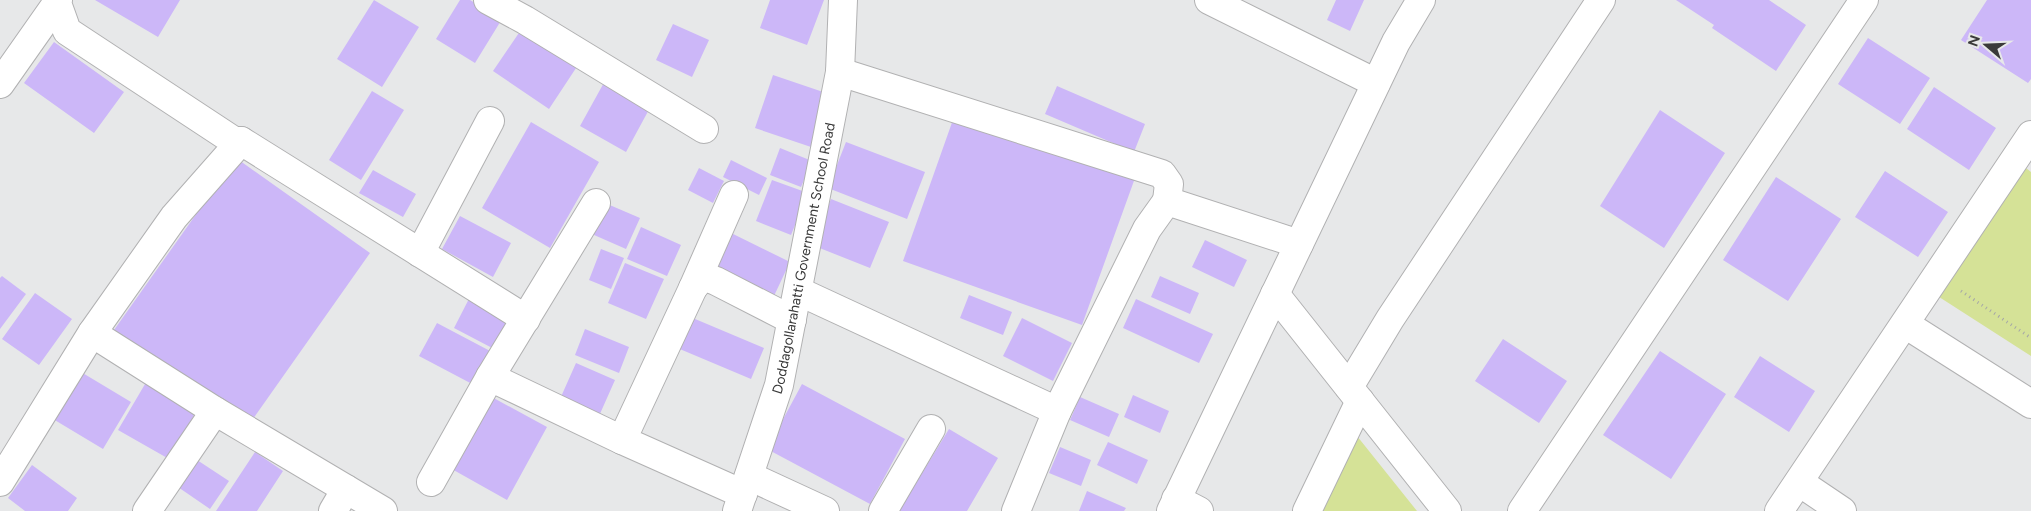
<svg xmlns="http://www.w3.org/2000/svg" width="2031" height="511" font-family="Figtree,sans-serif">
  <rect width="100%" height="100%" fill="#e7e8e9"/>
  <path fill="#d5e297" d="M2021,164l10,8v184l-95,-61z
    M1357,436l60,75h-95z"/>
  <path fill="#ccb7f8" d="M95,0h85l-22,37z
    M374,0l45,27 -37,60 -45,-28z
    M460,0h10l32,19 -27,44 -39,-24z
    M770,0h54l-17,45 -47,-17z
    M1336,0h28l-14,31 -23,-11z
    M1676,0h93l37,25 -30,46 -64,-43 2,-3z
    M1987,0h44v79l-3,4 -67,-43z
    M525,24l55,38 -31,47 -56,-38z
    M673,24l36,16 -17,37 -36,-17z
    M1868,38l62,40 -30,46 -62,-40z
    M54,42l70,50 -30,41 -70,-50z
    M773,75l56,19 -18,53 -56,-19z
    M606,79l46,25 -26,48 -46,-26z
    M1057,86l88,38 -11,28 -89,-38z
    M1934,87l62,41 -27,42 -62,-41z
    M372,91l32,19 -43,70 -32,-20z
    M1660,110l65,43 -61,95 -64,-42z
    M955,114l180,64 -53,147 -179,-64z
    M531,122l68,40 -49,86 -68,-40z
    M846,142l79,30 -18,47 -79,-31z
    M780,148l32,13 -11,26 -31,-12z
    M236,158l134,95 -122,173 -134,-96z
    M731,160l36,18 -8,17 -36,-18z
    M699,168l25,13 -11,22 -25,-13z
    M373,170l43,24 -13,23 -44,-24z
    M1885,171l63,41 -30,45 -63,-40z
    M1776,177l65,42 -53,82 -65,-41z
    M772,180l36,13 -17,42 -35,-14z
    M831,199l58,23 -19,46 -58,-23z
    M598,200l42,18 -14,31 -41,-18z
    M460,216l51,27 -18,34 -51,-28z
    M641,227l40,18 -14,31 -40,-17z
    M725,230l65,32 -17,36 -65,-32z
    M1205,240l42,20 -13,27 -42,-20z
    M601,249l23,9 -13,31 -22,-9z
    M625,263l39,16 -18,40 -38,-16z
    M2,276l24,18 -26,35v-51z
    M1160,276l39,17 -9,21 -39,-17z
    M35,293l37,26 -33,46 -37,-26z
    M472,293l43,23 -19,34 -42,-22z
    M969,295l43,17 -9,23 -43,-17z
    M1136,299l77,35 -14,29 -76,-35z
    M688,316l76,32 -13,31 -76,-32z
    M1022,318l50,25 -19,38 -50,-25z
    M437,323l55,29 -18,33 -55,-29z
    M585,329l44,18 -10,26 -44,-18z
    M1503,339l64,42 -28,42 -64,-42z
    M1660,351l66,43 -55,85 -68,-44z
    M1760,356l55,35 -26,41 -55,-35z
    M576,363l39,17 -16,36 -39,-17z
    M81,372l50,30 -28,47 -50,-30z
    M148,379l50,29 -29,51 -51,-29z
    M802,384l103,55 -35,65 -103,-55z
    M1133,395l36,16 -9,22 -36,-16z
    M490,396l57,31 -40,73 -57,-32z
    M1080,397l39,17 -10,23 -39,-17z
    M949,429l49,29 -31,53h-68z
    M1108,442l40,18 -11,24 -40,-19z
    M1060,447l31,13 -10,26 -32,-13z
    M255,452l28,19 -26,40h-41z
    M194,458l35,23 -19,28 -35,-24z
    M32,465l45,33 -9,13h-43l-17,-13z
    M1087,491l39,17 -2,3h-45z"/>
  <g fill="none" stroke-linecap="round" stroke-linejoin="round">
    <defs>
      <g id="minor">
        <path d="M488,0l37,20 179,109"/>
        <path d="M1209,0l167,83"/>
        <path d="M840,72l322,102 7,10 -2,17"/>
        <path d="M0,84l57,-81"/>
        <path d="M241,141l285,178"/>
        <path d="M420,253l70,-132"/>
        <path d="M693,288l41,-93"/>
        <path d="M798,291l259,120"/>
        <path d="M1275,294l172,217"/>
        <path d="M1905,324l126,80"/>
        <path d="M92,333l123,78 168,100"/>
        <path d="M490,377l132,63"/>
        <path d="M1349,387l41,-68 211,-319"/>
        <path d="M749,476l76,35"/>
        <path d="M0,482l92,-149 82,-116 67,-76h-7l-167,-110 -10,-28 1,-3"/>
        <path d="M431,482l59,-105 106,-174"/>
        <path d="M1799,482l43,29"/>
        <path d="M743,494l-121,-54 71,-152 10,-12 13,5 76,39"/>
        <path d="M1176,499l23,12"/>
        <path d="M147,511l68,-100"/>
        <path d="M333,511l13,-22"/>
        <path id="s1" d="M737,511l42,-126 61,-313 3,-72"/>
        <path d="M883,511l48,-82"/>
        <path d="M1016,511l41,-100 90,-182 20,-28 132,43"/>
        <path d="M1171,511l225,-469 25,-42"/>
        <path d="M1307,511l53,-110"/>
        <path d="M1522,511l342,-511"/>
        <path d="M1779,511l252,-376"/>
      </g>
    </defs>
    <use href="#minor" stroke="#b1b1b2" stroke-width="30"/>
    <path stroke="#a5a6a7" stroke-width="3" stroke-dasharray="1 4" stroke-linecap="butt" d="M1961,291l70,47"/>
    <use href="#minor" stroke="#fff" stroke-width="28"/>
  </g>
  <g text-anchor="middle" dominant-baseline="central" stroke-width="4.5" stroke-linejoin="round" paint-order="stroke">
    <g font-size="14" fill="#3a3a3a" stroke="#e7e8e9">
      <text stroke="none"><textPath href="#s1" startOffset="262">Doddagollarahatti Government School Road</textPath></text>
    </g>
  </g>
  <g transform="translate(1986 45) rotate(289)" stroke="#e7e8e9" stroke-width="4" paint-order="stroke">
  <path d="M0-4L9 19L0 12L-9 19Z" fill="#3a3a3a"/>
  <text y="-8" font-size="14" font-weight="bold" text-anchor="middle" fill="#3a3a3a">N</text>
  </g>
</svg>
